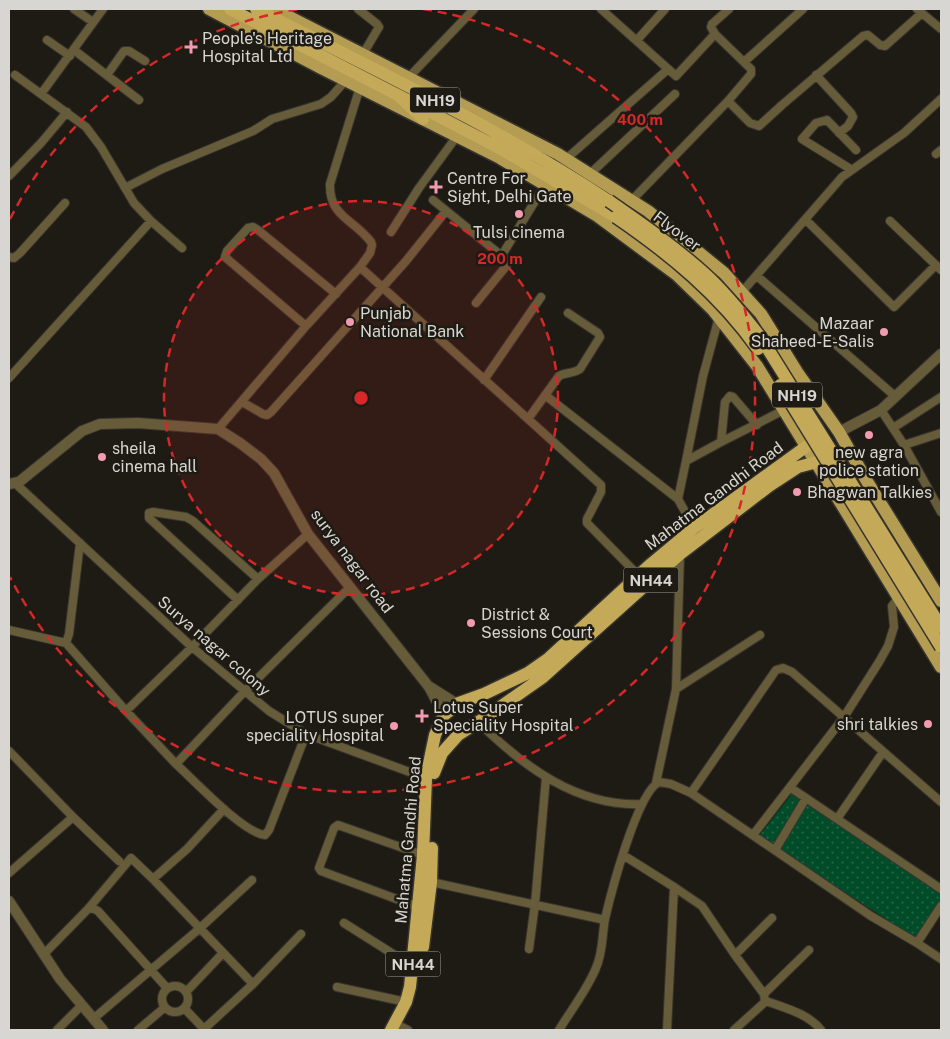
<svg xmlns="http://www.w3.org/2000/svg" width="950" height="1039" font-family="'Public Sans',sans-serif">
  <defs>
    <pattern id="green-dots" width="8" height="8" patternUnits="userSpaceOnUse" patternTransform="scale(1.25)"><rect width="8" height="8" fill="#004c28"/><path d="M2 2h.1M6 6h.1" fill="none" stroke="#246546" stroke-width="1.8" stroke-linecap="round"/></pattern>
  </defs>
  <rect width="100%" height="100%" fill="#1e1b14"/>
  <path fill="url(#green-dots)" d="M794,791l147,95v14l-26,38 -156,-102z"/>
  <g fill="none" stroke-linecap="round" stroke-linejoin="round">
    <defs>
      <path id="minor" d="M74,9l19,13
        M358,9l19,15 2,3 -16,27
        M601,9l75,67 39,-42
        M917,9l24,20
        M47,40l23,16
        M637,40l28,-31
        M74,50l65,50
        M744,62l59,-53
        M15,75l71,52 15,20 33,56 17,18 31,27
        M107,75l17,-24h5l16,10
        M816,75l35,38 2,4 -5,9 -9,7
        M409,77l65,-68
        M41,94l62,-85
        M728,101l22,22 9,3 23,-21 81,-69 5,-1 12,10 5,1 37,-33
        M936,154l5,-4
        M566,159l101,-89
        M852,170l-50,-31 14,-16 11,-3 29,30
        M591,173l84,-79
        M9,176l32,-33 26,-31
        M125,188l37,-19 91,-38 19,-12 49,-15 10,-7 15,-17
        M433,200l75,61 -1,4 -31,38
        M632,200l96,-99 23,-27v-5l-36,-35 -4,-7 1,-3 17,-15
        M806,220l88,87 42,-42
        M890,221l51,49
        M391,232l28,-44 38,-52
        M502,255l43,-70
        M9,257l5,1 6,-5 45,-50
        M360,267l241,218v7l-14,27v4l52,53
        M757,276l139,121
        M742,292l100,-115 62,-44 37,-34
        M306,326l-81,-69 2,-6 21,-23 5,-1 5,3 78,64
        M9,378l142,-157
        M484,380l57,-83
        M545,395l133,104
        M242,402l21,12 4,1 4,-3 135,-151 40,-50
        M881,410l23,35 37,67
        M528,419l31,-43c7,-4 14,-2 21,-7l20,-32 -2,-4 -30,-20
        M757,425l-24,-28 -3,-1 -5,6 -4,40 63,-32
        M893,428l48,-31
        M218,429l88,-103 54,-59 10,-14 2,-8 -1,-3c-17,-23 -42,-25 -41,-58l30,-97
        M904,445l37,-12
        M686,461l17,-85 16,-59
        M16,484l176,163 77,64 37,23 120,44
        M694,528l-16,-29 8,-38 35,-19
        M238,600l-89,-82v-5l4,-1 33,5 7,4 65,58
        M9,630l57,13 3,-9 11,-91
        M66,643l60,68 50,53
        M676,689l84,-54
        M126,711l66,-64 66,-68 50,-45
        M478,722c45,44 99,85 164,82
        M306,734l-37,96 -4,5c-22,-2 -71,-55 -89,-71l68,-72 106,-105
        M9,751l64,66
        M656,783l20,-94 4,-135
        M791,788l150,101
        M691,793l85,-123 7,-2 9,4 149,130
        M837,819l46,-67
        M753,835l91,-118 35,-55 9,-16 6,-19 -2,-21 7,-9
        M775,850l31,-52
        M623,855l51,32 28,19 33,49 29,39 1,8 -31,28
        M9,873l64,-56 46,44
        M153,879l34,-30 37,-40
        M431,882l174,38
        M418,907l-97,-36 -2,-3 15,-40 4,-3 85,30
        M88,909l43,-51 22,21 100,105
        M344,923l68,43
        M917,943l24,-37
        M529,949l6,-45 11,-127
        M44,954l44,-45 4,-1 6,3 69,77
        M735,955l37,-37
        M162 999a13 13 0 1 1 26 0a13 13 0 1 1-26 0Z
        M337,987l69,15
        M186,992l37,-39
        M764,994l45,-44
        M766,1001c19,7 43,13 55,29
        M185,1009l19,20 49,-45 48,-50
        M93,1019l106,-90 53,-49
        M402,1027l6,3
        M57,1030l24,-24
        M138,1030l26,-22
        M559,1030c12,-20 28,-40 37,-62 7,-15 6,-33 9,-49 6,-26 32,-126 54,-137l12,2 20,9 180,123 46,27 24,16
        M667,1030l7,-143"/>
      <path id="tertiary" d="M839,432l42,-22 60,-56
        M9,484l10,-2 63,-51 18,-7 38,-1 80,6 22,14 21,16 13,14 34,61 110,139 11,14 15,28
        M430,687l27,17
        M9,901l51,78 43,51"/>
      <path id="primary" d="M209,9l112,59 179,90 96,57 81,60 36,35 44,56 184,301
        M274,9l284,145 90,57 76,62 37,41 36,58 42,60 29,51 73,118"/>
      <path id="trunk" d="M230,9l168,86 25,24
        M256,9c119,61 241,118 353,192
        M398,95l103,54 115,68
        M434,773l8,-20 16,-18 28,-18 57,-40 137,-123 89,-68 29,-19 19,-5
        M423,947l8,-65 1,-34
        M391,1030l15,-28 4,-15 13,-132 3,-77 9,-43 9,-20 15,-12 25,-9 44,-21 20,-14 103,-95 43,-36 113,-82"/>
    </defs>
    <use href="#minor" stroke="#38352f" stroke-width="10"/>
    <use href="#tertiary" stroke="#38352f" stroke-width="12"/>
    <use href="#primary" stroke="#38352f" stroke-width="15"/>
    <use href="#trunk" stroke="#38352f" stroke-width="15"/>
    <use href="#minor" stroke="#665c3a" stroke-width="8"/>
    <use href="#tertiary" stroke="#665c3a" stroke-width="10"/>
    <use href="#primary" stroke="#b49d53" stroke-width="12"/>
    <use href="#trunk" stroke="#c4aa58" stroke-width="12"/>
    <defs>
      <path id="trunk-bridge" d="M609,201c33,23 66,46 96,73 21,19 39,42 56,64l180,289
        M616,217c54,37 104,78 142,132
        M780,385l161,262"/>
    </defs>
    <use href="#trunk-bridge" stroke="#38352f" stroke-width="15" stroke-linecap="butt"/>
    <use href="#trunk-bridge" stroke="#c4aa58" stroke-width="12"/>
  </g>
  <circle cx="361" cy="398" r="197" fill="#d62828" fill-opacity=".12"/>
  <g fill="none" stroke="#d62828" stroke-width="2.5" stroke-dasharray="9 6">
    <circle cx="361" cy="398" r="197"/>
    <path d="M10 219A394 394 0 0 1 299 9M423 9A394 394 0 1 1 10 577"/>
  </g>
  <g fill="#f29aaf" stroke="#1e1b14" stroke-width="2">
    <path d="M188.5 39.5h5v5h5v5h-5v5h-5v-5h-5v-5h5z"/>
    <path d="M433.5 179.5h5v5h5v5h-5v5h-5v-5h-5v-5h5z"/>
    <circle cx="519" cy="214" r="5"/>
    <circle cx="350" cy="322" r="5"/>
    <circle cx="884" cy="332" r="5"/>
    <circle cx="869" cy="435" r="5"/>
    <circle cx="102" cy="457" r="5"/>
    <circle cx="797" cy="492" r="5"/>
    <circle cx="471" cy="623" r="5"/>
    <path d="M419.5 708.5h5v5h5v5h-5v5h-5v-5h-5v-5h5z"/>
    <circle cx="928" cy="724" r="5"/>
    <circle cx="394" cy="726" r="5"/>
  </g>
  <g text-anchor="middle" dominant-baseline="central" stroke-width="5" stroke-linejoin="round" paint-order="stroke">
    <g fill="#1e1b14" stroke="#a09e99" stroke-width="1">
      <rect x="410" y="87.5" width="50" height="25" rx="4"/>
      <rect x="772" y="382.5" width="50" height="25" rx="4"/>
      <rect x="623.5" y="567.5" width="55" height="25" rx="4"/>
      <rect x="385.5" y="951.5" width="55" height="25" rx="4"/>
    </g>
    <g font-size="15" font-weight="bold" fill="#d8d6d2">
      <text x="435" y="100">NH19</text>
      <text x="797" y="395">NH19</text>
      <text x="651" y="580">NH44</text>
      <text x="413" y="964">NH44</text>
    </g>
    <g font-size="16" fill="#d8d6d2" stroke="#1e1b14" text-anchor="start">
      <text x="202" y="38">People's Heritage<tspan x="202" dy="18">Hospital Ltd</tspan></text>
      <text x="447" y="178">Centre For<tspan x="447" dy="18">Sight, Delhi Gate</tspan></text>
      <text x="519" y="232" text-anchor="middle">Tulsi cinema</text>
      <text x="360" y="313">Punjab<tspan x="360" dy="18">National Bank</tspan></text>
      <text x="874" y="323" text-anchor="end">Mazaar<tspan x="874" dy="18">Shaheed-E-Salis</tspan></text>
      <text x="112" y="448">sheila<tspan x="112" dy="18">cinema hall</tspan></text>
      <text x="869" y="452" text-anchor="middle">new agra<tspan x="869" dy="18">police station</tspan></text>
      <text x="807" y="492">Bhagwan Talkies</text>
      <text x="481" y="614">District &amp;<tspan x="481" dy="18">Sessions Court</tspan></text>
      <text x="433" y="707">Lotus Super<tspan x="433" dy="18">Speciality Hospital</tspan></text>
      <text x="384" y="717" text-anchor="end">LOTUS super<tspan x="384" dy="18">speciality Hospital</tspan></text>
      <text x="918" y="724" text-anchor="end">shri talkies</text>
    </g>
    <g font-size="16" fill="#d8d6d2" stroke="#1e1b14">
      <text transform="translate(677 231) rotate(37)">Flyover</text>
      <text transform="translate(714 496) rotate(-37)">Mahatma Gandhi Road</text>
      <text transform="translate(352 561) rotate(53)">surya nagar road</text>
      <text transform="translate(214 646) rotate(41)">Surya nagar colony</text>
      <text transform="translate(408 840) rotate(-85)">Mahatma Gandhi Road</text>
    </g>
  </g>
  <circle cx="361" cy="398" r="8" fill="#d62828" stroke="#1e1b14" stroke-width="2.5"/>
  <g font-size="15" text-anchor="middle" font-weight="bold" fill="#d62828" stroke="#1e1b14" stroke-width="5" stroke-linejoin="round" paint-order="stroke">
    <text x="640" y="125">400 m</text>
    <text x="500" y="264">200 m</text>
  </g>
  <rect width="950" height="1039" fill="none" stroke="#d8d6d2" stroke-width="20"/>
</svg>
